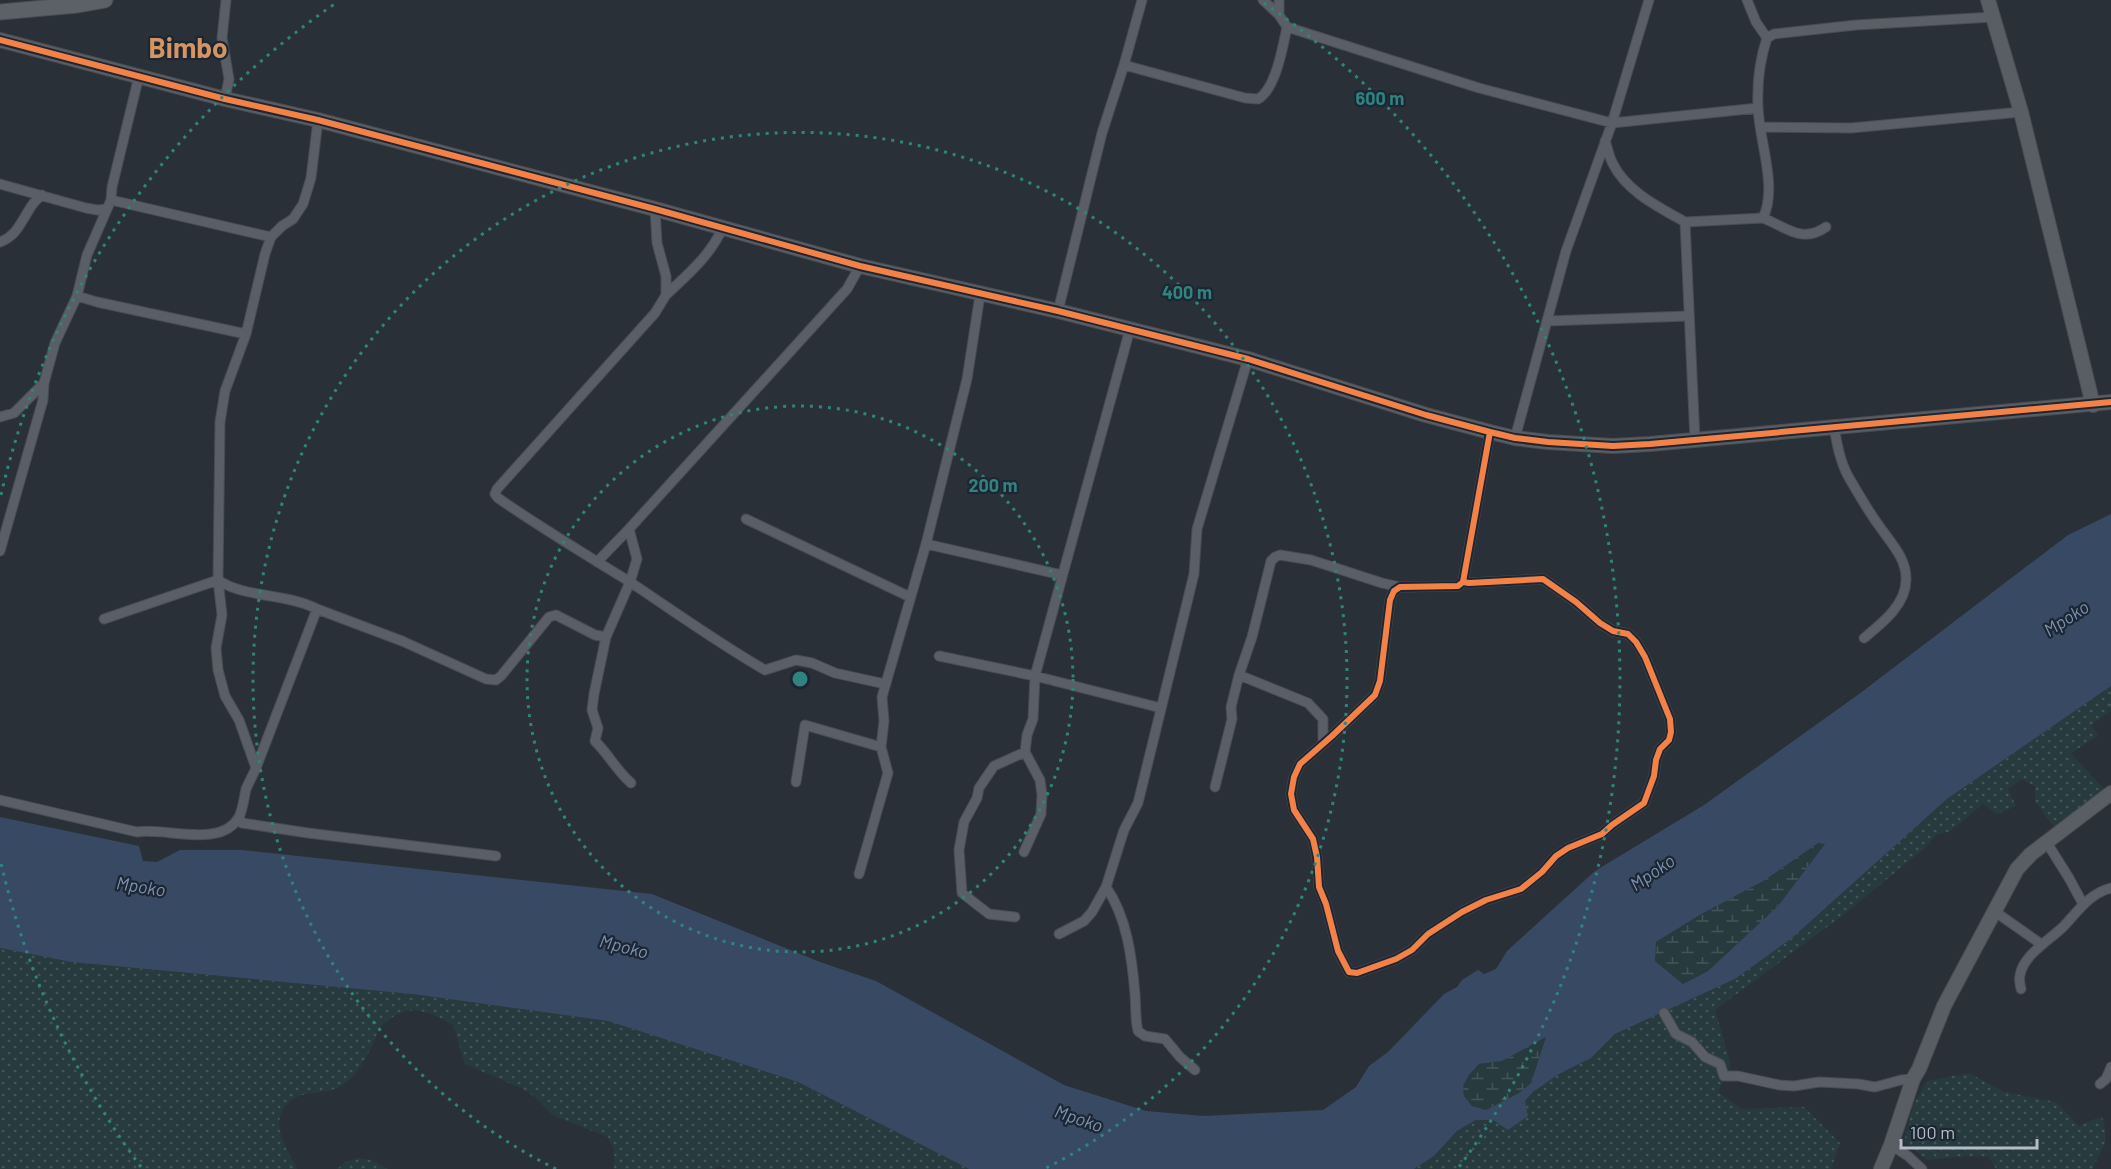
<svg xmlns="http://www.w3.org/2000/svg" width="2111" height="1169" font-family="Barlow,sans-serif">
  <defs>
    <pattern id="grass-dots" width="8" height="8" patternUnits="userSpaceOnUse" patternTransform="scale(1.5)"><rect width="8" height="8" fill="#273a3e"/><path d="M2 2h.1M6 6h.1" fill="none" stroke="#445559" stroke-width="1.8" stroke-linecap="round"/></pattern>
    <pattern id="wetland-marsh" width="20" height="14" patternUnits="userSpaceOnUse" patternTransform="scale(1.5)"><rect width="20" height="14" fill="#273a3e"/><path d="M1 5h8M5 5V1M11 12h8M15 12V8" fill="none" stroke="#445559"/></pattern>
  </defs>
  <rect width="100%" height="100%" fill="#2a3038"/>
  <path fill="url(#grass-dots)" d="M2111,686v25l-20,14 8,10 -28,18 34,37 -50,39 -20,-28v-15l-13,-7 -14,10 8,17 -19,8 -14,-10 -32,27 -15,4 -11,13 -83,68 -127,94 16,55 -13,27 24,17 62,-2 36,36 -9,26h-417l20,-13 23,-25 19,-11h17l32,-19 8,-9 26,-18 32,-16 24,-24 120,-55 57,-41 155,-139z
    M0,948l71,14 341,32 196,27 190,61 171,87h-241l-9,-3 -4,3h-101v-19l-6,-13 -54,-21 -19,-19 -12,-8 -58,-25 -12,-39c-20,-11 -39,-22 -60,-8 -3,3 -8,5 -11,8 -4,4 -6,12 -8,17 -8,16 -17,34 -33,44 -16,10 -43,3 -55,19 -17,22 2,44 11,64h-297z
    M1969,1073l35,19 52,10 23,24 23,-10c9,32 1,26 -9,53h-97l-7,-12 -20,-1 -42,4 -23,-18 9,-37 14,-24z
    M358,1158l13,2 17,9h-51l8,-7z"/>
  <path fill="url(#wetland-marsh)" d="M1818,843h8l-48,63 -70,65 -25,13 -28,-23 1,-19 42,-26 67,-36z
    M1546,1037l-15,46 -12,10 -33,17 -14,-4 -8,-10 -1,-10 6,-11 10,-11 23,-3z"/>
  <path fill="#384963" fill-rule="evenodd" d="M2111,514v172l-164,113 -155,139 -57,41 -120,55 -24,24 -32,16 -26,18 -8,9 3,15 -20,14 -15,-10h-17l-19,11 -23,25 -20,13h-445l-171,-87 -190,-61 -196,-27 -341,-32 -71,-14v-131l139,29 4,15 14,1 23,-12h62l410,44 168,68 56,19 188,104 82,26 57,5 120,-6 33,-23 13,-21 19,-14 56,-58 13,-7 5,-7 16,-10 6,4 12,-5 11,-18 88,-80 109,-66 155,-111 209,-159zM1818,843l7,1 -47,62 -70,65 -25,13 -28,-23 1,-19 42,-26 67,-36zM1546,1037l-15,46 -12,10 -33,17 -14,-4 -8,-10 -1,-10 6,-11 10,-11 23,-3z"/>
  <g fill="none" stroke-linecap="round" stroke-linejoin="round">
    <defs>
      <path id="street" d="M1263,0l16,15 8,12
        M1747,0l9,22 11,16
        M1279,15v-15
        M1124,65l121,33 13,1c18,-10 25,-53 29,-72l192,61 133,35 146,-15
        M225,99l4,-20 -7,-41 4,-38
        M1762,127l89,1 170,-16
        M1605,141c3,8 4,16 8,23 14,28 46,43 72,58
        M0,184l86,24 11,2 10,-1
        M111,200l160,37
        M655,209l2,34 9,33v19l-11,18 -158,176 -2,5 3,4c43,30 87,56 132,84 45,30 88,61 135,88l31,-10 16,3 23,10 50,11
        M1763,218c23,9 39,26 63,9
        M0,242c16,-6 20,-18 29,-32 3,-6 8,-11 13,-15
        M666,295c21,-20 44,-39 56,-66
        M77,296l20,6 149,32
        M1058,311l44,-178 22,-68 18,-65
        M1547,321l142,-5
        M0,417l14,-4 30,-30
        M1834,427c3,17 6,34 14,49 10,17 20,35 32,51 11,16 27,32 26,53 0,25 -25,44 -42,58
        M1515,438l51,-187 46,-128 37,-123
        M1695,440l-10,-218 78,-4c15,-31 -4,-77 -5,-111 -1,-22 2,-48 9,-69l7,-4 82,-9 137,-8
        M746,519l164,78
        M629,529l8,30 -7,23 -24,55 -12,57 -2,16 6,18 -3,13c15,15 21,29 36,42
        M926,544l136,31
        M0,551l43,-151 1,-17 11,-40 22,-47 10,-41 24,-55 1,-13 27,-111
        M597,562l32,-33 218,-240 13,-23
        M218,580c26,18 68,13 99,29l-61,159
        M1463,582l-5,4 -58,1 -6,4 -4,9 -10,81 -5,14 -43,41 -32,28 -6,13 -3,17 3,16 19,29 4,18 2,30 7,17 12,47 11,21 8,1 39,-14 16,-9 16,-16 34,-22 24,-12 35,-11 21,-17 14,-16 12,-8 34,-14 10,-9 32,-22 10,-27 2,-16 4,-11 9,-9 2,-8 -1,-13 -25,-62 -9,-15 -8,-8 -15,-3 -13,-8 -24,-21 -33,-23 -74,4 -6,-1 27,-150
        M317,609l85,32 84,38 10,1 5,-4 48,-59 7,-2 39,20 11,2
        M104,619l114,-39
        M939,656l96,20 126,32
        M1239,675l69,28 15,16v25
        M796,782l9,-57 76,22
        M1215,787l17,-68 -1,-12 8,-32 13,-38 19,-76 4,-4 5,-2 31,5 71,23 18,4
        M0,800l137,32c29,-5 84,17 102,-15 4,-8 5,-19 7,-28 3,-7 7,-14 10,-21l-17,-48 -14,-24 -7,-26 -2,-22 6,-33 -4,-35 2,-158 5,-31 21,-57 19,-80 6,-17 11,-11 11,-7 10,-15 8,-26 7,-58
        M239,817l3,6 66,10 188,23
        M2047,843l22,35 14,26
        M1024,852l17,-38 1,-19 -2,-15 -15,-28 2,-17 6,-16 2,-43 95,-347
        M859,874l29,-101 -7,-26 3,-26 -2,-24 44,-153 41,-165 13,-84
        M1106,887c21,30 26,71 29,107 1,13 0,25 3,37l7,5 20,3 15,18 15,13
        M1994,911l47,33
        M1015,917l-26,-3 -27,-21 -3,-43 5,-28 13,-24 2,-10 15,-22 31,-14
        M1059,934l25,-13 8,-9 14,-25 18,-57 14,-27 56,-229 3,-45 51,-170
        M2021,989c-1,-4 -2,-10 -1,-14 3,-20 31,-36 44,-49 14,-15 26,-33 47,-38
        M1664,1013l12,21 16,8 13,15 15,7 4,12h14l41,9 15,1 25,-4 39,2 17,3 26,-7 12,-1
        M2100,1084l6,-5 5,-12
        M1891,1145l17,11 14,13"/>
      <path id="secondary" d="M1988,0l33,112 72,293
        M0,40l225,59 93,21 337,89 205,57 198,45 190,48 178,56 64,17 25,6 33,4 65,4 37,-2 461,-42
        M1881,1169l10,-24 22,-66 6,-10 25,-63 73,-137 14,-15 80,-61"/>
      <path id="primary" d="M0,12l77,-7 28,-5"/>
    </defs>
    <use href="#street" stroke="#484c53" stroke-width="11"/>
    <use href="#secondary" stroke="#484c53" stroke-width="16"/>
    <use href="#primary" stroke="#484c55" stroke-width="17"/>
    <use href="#street" stroke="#5a5e66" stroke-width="9"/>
    <use href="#secondary" stroke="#595d64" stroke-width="14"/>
    <use href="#primary" stroke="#5c6168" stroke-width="15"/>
    <defs>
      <path id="cycleway" d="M0,40l225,59 93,21 337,89 205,57 198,45 190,48 178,56 64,17 25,6 33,4 65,4 37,-2 461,-42
        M1463,582l-5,4 -58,1 -6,4 -4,9 -10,81 -5,14 -43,41 -32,28 -6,13 -3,17 3,16 19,29 4,18 2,30 7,17 12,47 11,21 8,1 39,-14 16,-9 16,-16 34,-22 24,-12 35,-11 21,-17 14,-16 12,-8 34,-14 10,-9 32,-22 10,-27 2,-16 4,-11 9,-9 2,-8 -1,-13 -25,-62 -9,-15 -8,-8 -15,-3 -13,-8 -24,-21 -33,-23 -74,4 -6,-1 27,-150"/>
    </defs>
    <use href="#cycleway" stroke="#1d2633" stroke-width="10"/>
    <use href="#cycleway" stroke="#f48246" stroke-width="6"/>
  </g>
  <g fill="none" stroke="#308480" stroke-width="3" stroke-dasharray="3 6">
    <circle cx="800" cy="679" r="273"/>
    <path d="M556 1169A547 547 0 1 1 1044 1169"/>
    <path d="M141 1167A820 820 0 0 1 1 863M1 495A820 820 0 0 1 336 3M1264 3A820 820 0 0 1 1459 1167"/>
  </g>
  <g text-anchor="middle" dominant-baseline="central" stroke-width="4.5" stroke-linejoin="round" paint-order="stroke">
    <g font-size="18" font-style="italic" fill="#7c92b1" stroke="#1d2633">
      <text transform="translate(2066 618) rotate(-33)">Mpoko</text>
      <text transform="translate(1652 872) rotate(-34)">Mpoko</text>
      <text transform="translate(141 886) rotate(9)">Mpoko</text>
      <text transform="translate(624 946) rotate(14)">Mpoko</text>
      <text transform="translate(1079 1118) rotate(19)">Mpoko</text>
    </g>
    <g font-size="28" font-weight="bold" fill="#d59563" stroke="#1d2633">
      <text x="188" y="47">Bimbo</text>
    </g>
  </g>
  <circle cx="800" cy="679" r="9" fill="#308480" stroke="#1d2633" stroke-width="3"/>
  <g font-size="18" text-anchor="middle" font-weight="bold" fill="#308480" stroke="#1d2633" stroke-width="4.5" stroke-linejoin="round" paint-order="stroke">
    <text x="1380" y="105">600 m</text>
    <text x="1187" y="299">400 m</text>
    <text x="993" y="492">200 m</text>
  </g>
  <path d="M1901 1139v9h136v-9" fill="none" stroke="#b4bcc9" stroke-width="3"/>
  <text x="1910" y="1139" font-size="18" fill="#b4bcc9" stroke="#1d2633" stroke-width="4.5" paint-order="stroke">100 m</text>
</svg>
